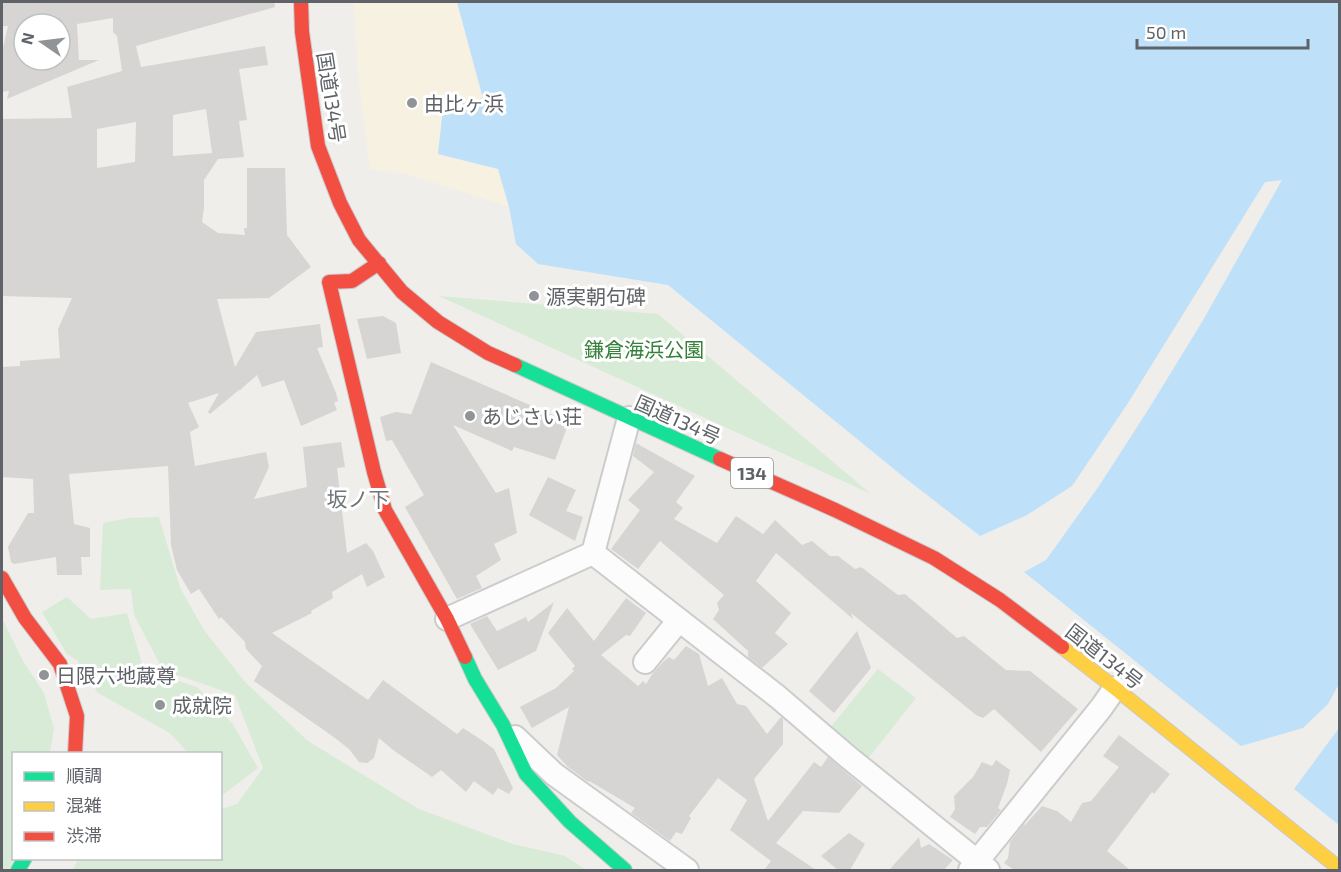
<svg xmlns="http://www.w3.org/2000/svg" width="1341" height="872" font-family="'Exo 2','Noto Sans JP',sans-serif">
  <rect width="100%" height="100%" fill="#efeeea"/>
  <path fill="#d8ebd6" d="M439,296l219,18 213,180z
    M159,517l21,71 24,42 41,52 63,59 111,68 94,35 52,12 21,14h-513l5,-11 142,-1 1,-49 16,-5 26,-36 -28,-73 -72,-25 -29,-55 -3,-26 -31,1 3,-67 26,-5z
    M67,597l24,22 36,-6 17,57 53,17 35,36 26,45 -34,26 -3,-4 -1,-36 -32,-1 -18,-20 -72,-40 -21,-33 -10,-6 -25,-42z
    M2,618l21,43 21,32 10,36 -4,24 -36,1v104l-5,12h-7z
    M878,669l38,29 -49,62 -38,-31z"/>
  <path fill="#f6f1e1" d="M353,2h104c18,68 34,137 52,205l-102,-33 -37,-5 -11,-82z"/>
  <path fill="#bfe0f9" d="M457,2h882l1,680 -12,22 -25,24 -62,18 -217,-174 22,-12 53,-74 49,-76 54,-88 80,-142 -17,2 -137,221 -56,83 -45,29 -47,21 -75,-58 -237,-193 -130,-21 -22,-20 -7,-37 -11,-38 -60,-15 5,-46 40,-10z
    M1339,728v97l-45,-36z"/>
  <path fill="#d6d5d3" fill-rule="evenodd" d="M2,2h272l1,5 -139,39 5,21 124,-21 3,19 -29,4 8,51 -8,1 5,36 -26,2 -14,21v27l-2,15 16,11 27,2 -1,-7h3v-60h38l2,67 24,32 -42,31 -52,1 18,68 21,-35 64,-8 3,23 -6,1 19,45 2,8 -4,2 3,7 -36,16 -17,-46 -22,7 -5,-12 -16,14v1h-2l-29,24 -2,-2 11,-19 -31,10 11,24 -9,5 5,34 71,-14 3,15 -15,32 53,-12 -4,-40 38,-5 4,25 -8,1 10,85 19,-10 7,8 12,26 -18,10 -5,-13 -30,18 1,6 -22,13 1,2 -40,20 96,67 15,-20 74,54 6,-6 17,11 14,10 19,39 -4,6 -11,-6 -5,7 -19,-14 -8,11 -25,-22 -9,7 -39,-27 -14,-12 -5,20 -7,5 -8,-1 -10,-13 -14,-11 -81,-57 8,-15 -16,-17 -1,-7 -24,-25 -2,2 -20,-30 -8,5 -14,-24 -6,-25 -3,-79 -99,8 5,50 16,4v29h-9l1,18h-25l-1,-18 -42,7 -3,-2 -3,-15 20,-34h6l-1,-34 -31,-2v-110l18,-1v-5l40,-3 -2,-29 14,-31 -70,-2v-177l70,-1 -5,-31 55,-16 -5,-35 -4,-4v-14l-36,6 2,36h20l-92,39 2,-8 -7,1v-40l6,-26h-6zM24,24h36v36h-36zM206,109l6,44 -39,3v-41zM136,122l-1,40 -38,6v-39z
    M383,316l13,7 5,30 -34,6 -10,-40z
    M431,362l138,60 -14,38 -41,-13 -2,4 -59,-26 43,68 13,-5 8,45 -23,11 7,16 -25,16 6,12 -25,11 -52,-92 19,-12 -32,-55 -6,1 -6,-24 16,-5 14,2 1,1z
    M636,443l59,33 -19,26 7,6 -9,11 43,24 19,-27 27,18 12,-14 27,25 10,-4 18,15h8l17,13 6,-2 37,28 7,-1 52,44 7,-2 42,34 24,1 48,38 -37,43 -47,-43 -11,9 -7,-3 -125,-102 2,6 -77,-66 -20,28 35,32 -16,20 13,11 -26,24 -14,-11v-6l-35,-32 6,-9 -2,-7 7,-8 -64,-54 -22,28 -27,-20 29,-39 -12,-10 26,-28 -21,-16z
    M548,477l28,13 -10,21 17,6 -8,24 -46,-26z
    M626,598l20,15 -16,23 -4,-1 -25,20 37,31 5,-5 3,3 7,-11 11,-12 5,-4 5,3 12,-14 13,8 9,32 14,-8 15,26 9,2 21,28 14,-17 2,2v25l-29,35 14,42 46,-59 7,5 7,-10 34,29 -23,27 -36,-2 -27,32 40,27h-52l7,-9 -41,-31 17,-30 -29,-22 -29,38 2,2 -9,16 -6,-2 -6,9 -39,-28 4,-5 -44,-26 -4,-1 -19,-14 -11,-12 12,-48 -37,21 -12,-21 36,-19 18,-17 -2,-2 3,-3 -27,-33 19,-25 27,33z
    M554,602l-18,49 -38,19 -28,-46 17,-8 10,15 29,-14 2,5z
    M857,631l14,37 -37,45 -25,-22z
    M1119,735l51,39 -16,20 -2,-2 -45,59 23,19h-116l-10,-7 4,-5 2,-16 14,-18 1,1 17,-19 15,5 14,11 11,-19 9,-2 28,-34 -16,-11z
    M996,760l14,10 -3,14 -9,24 3,2 -14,17h-7l-5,7 -25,-17 5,-8 -1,-13 19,-19 9,-15 10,4z
    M849,833l16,11 -15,26h-12l-17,-14z
    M919,837l2,11 8,-4 24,16 -9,10h-55z"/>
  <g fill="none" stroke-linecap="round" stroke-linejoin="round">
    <defs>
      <path id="street" d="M593,553l185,144 70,60 140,113
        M593,553l36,-135
        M447,619l146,-66
        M645,662l34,-42
        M515,737l39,37 133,96
        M970,870l131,-162 14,-20"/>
      <path id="fast" d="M515,365l205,94
        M465,657l10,22 28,46 23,49 44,48 55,48
        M18,870l7,-12"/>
      <path id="slow" d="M1062,647l53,41 225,181"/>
      <path id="jam" d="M301,2l1,30 16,114 22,57 19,37 43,52 36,30 50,31 27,12
        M379,263l-27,18 -23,1 45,190 11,38 62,109 18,38
        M720,459l115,51 99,48 66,42 62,47
        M2,578l23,40 35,46 17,52 -2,38"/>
    </defs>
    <use href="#street" stroke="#cbcccc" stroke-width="26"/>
    <use href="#fast" stroke="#cacacb" stroke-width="16"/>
    <use href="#slow" stroke="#cacacb" stroke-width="16"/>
    <use href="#jam" stroke="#cacacb" stroke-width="16"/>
    <use href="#street" stroke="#fdfcfc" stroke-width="22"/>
    <use href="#fast" stroke="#16e098" stroke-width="14"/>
    <use href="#slow" stroke="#ffcf43" stroke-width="14"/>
    <use href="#jam" stroke="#f24e42" stroke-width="14"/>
  </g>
  <g fill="#919496" stroke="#fff" stroke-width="2">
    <circle cx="412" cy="103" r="6"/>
    <circle cx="534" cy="296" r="6"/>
    <circle cx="470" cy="416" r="6"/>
    <circle cx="44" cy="675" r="6"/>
    <circle cx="160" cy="705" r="6"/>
  </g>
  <g text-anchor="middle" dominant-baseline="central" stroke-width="6" stroke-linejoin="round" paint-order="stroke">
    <rect fill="#fff" stroke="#8f9295" stroke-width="1.5" x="731" y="458" width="42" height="30" rx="4.5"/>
    <g font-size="18" font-weight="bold" fill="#5f6368">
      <text x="752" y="473">134</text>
    </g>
    <g font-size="20" fill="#5f6368" stroke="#fff">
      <text transform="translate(332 97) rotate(81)">国道134号</text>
      <text transform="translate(678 419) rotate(24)">国道134号</text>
      <text transform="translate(1105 656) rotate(38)">国道134号</text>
    </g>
    <g font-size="20" fill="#5f6368" stroke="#fff" text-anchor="start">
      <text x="424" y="103">由比ヶ浜</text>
      <text x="546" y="296">源実朝句碑</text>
      <text x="482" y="416">あじさい荘</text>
      <text x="56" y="675">日限六地蔵尊</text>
      <text x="172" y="705">成就院</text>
    </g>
    <g font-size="20" fill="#348238" stroke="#fff">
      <text x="644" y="349">鎌倉海浜公園</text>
    </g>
    <g font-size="21" fill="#70757a" stroke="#fff">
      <text x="358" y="498">坂ノ下</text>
    </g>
  </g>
  <rect width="1341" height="872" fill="none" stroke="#5f6368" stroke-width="6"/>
  <rect x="12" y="752" width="210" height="108" fill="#ffffff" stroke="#bfc1c3" stroke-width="1.5"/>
  <rect x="24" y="772" width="30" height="9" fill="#16e098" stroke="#bfc1c3" stroke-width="1.5"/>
  <text x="66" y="782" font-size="18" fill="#5f6368">順調</text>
  <rect x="24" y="802" width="30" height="9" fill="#ffcf43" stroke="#bfc1c3" stroke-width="1.5"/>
  <text x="66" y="812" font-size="18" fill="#5f6368">混雑</text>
  <rect x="24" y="832" width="30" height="9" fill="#f24e42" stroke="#bfc1c3" stroke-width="1.5"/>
  <text x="66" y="842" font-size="18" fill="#5f6368">渋滞</text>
  <g transform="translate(42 42) rotate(284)"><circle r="28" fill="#ffffff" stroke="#bfc1c3" stroke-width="1.5"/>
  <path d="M0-4.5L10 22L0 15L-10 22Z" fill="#919496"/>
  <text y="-9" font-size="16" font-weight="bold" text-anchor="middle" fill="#5f6368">N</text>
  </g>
  <path d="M1137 39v9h171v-9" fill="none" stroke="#5f6368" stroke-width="3"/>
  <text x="1146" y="39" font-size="18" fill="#5f6368" stroke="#ffffff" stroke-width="4.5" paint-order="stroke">50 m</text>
</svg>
